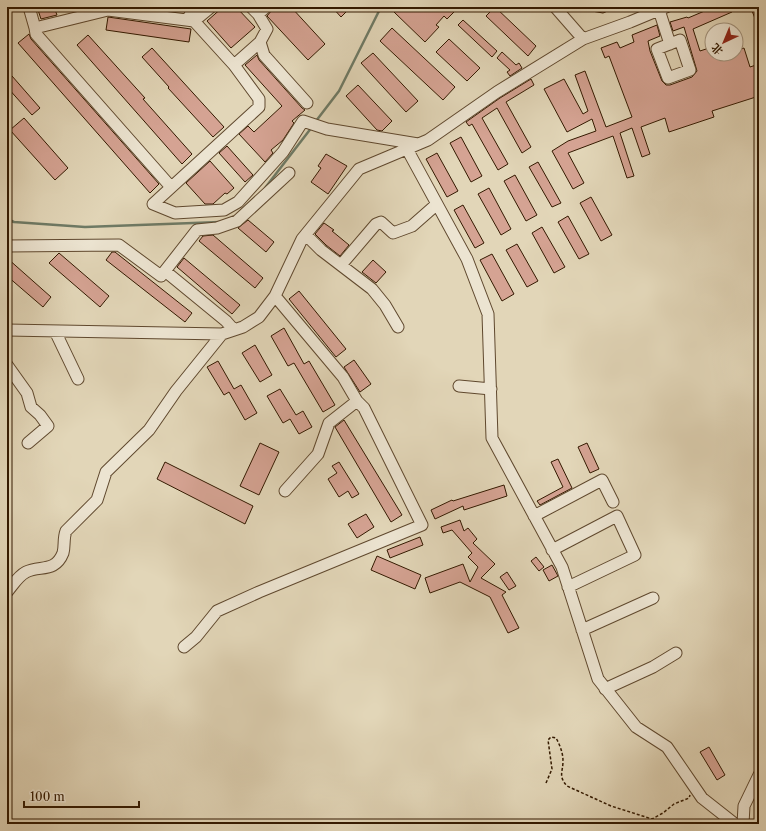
<svg xmlns="http://www.w3.org/2000/svg" width="766" height="831" font-family="'Libre Caslon Text','Noto Serif SC',serif">
  <rect width="100%" height="100%" fill="#e2d6b8"/>
  <filter id="stains"><feTurbulence type="fractalNoise" baseFrequency=".005" numOctaves="4"/><feColorMatrix values="0 0 0 0 .2 0 0 0 0 .09 0 0 0 0 .02 0 0 0 .5 -.17"/></filter>
  <radialGradient id="worn" r=".72"><stop offset=".6" stop-color="#630" stop-opacity="0"/><stop offset="1" stop-color="#630" stop-opacity=".3"/></radialGradient>
  <g fill="none" stroke-linecap="round" stroke-linejoin="round">
    <path stroke="#6e7a65" stroke-width="2.5" d="M316,121l23,-30 42,-84
      M265,188l47,-61
      M7,219l7,3 71,5 135,-5"/>
  </g>
  <path fill="#d5a393" stroke="#331900" d="M37,7h17l3,8 -16,4z
    M223,7h13l19,20 -24,21 -24,-27z
    M273,7h18l34,37 -17,16 -41,-44 5,-6z
    M332,7h19l-10,10z
    M399,7h60l-12,12 -3,-3 -8,9 3,2 -14,15 -31,-30z
    M495,7l41,39 -8,10 -42,-40z
    M586,7h31l-14,6 -17,-3z
    M714,7h16l2,5 -39,17 7,22 12,-4v7h24v-3l8,-3 6,19 9,-3v32l-47,15 2,6 -45,15 -4,-14 -24,9 9,27 -8,3 -10,-29 -12,5 14,43 -7,2 -14,-42 -45,17 16,30 -11,6 -21,-38 16,-10 28,-10 -4,-12 -25,13 -23,-43 20,-10 19,35 5,-3 -13,-36 10,-4 21,56 26,-10 -23,-61 -4,2 -4,-10 16,-6 3,6 14,-6 -2,-7 25,-10 3,11 -12,5 2,10 12,30 4,4h4l22,-8 5,-6 -13,-44 -11,4 -3,-9 17,-5 1,1z
    M759,8v20l-7,-17z
    M108,17l83,12 -2,13 -83,-12z
    M463,20l34,31 -5,6 -34,-32z
    M392,28l63,59 -12,13 -63,-59z
    M29,34l2,5 128,145 -9,9 -132,-150z
    M88,35l57,63 -2,1 49,55 -10,10 -105,-119z
    M449,39l31,29 -13,13 -31,-29z
    M152,48l72,79 -11,10 -45,-49 1,-1 -27,-30z
    M502,52l14,13 3,-2 3,5 -12,8 -3,-4 3,-2 -13,-12z
    M373,53l45,48 -12,11 -45,-49z
    M257,55l2,5 43,48 3,2 -13,11 2,2 -11,17 -12,10 2,3 -8,9 -26,-28 9,-8 6,6 28,-26 -37,-41z
    M12,76l28,32 -8,7 -25,-28v-6z
    M531,79l3,6 -28,17 25,45 -9,6 -25,-45 -15,10 26,46 -10,6 -26,-46 -3,2 -3,-4 34,-24z
    M358,85l34,36 -10,10 -5,-1 -31,-34z
    M24,118l44,50 -13,12 -45,-50z
    M461,137l21,39 -11,6 -21,-39z
    M227,146l26,29 -8,7 -26,-29z
    M437,153l21,38 -11,6 -21,-38z
    M326,154l21,12 -19,28 -17,-12 10,-14 -3,-2z
    M210,161l24,27 -7,6 -2,-1 -12,11h-8l-19,-21z
    M538,162l23,41 -9,4 -23,-40z
    M515,175l22,40 -11,6 -22,-40z
    M489,188l22,41 -10,6 -23,-41z
    M591,197l21,38 -11,6 -21,-38z
    M463,205l21,38 -9,5 -21,-38z
    M568,216l21,38 -10,5 -21,-37z
    M248,220l26,22 -8,10 -28,-24z
    M324,223l10,7 -2,1 17,14 -9,11 -14,-11 -11,-11z
    M542,227l23,40 -11,6 -22,-40z
    M213,235l50,43 -8,10 -56,-47 4,-5z
    M517,244l21,37 -11,6 -21,-37z
    M112,252h3l77,61 -7,9 -79,-62z
    M59,253l50,43 -9,11 -51,-44z
    M492,254l22,40 -12,7 -22,-41z
    M7,258l44,39 -8,10 -36,-31z
    M184,258l56,47 -8,9 -55,-47z
    M373,260l13,12 -10,11 -14,-11z
    M299,291l47,58 -10,8 -47,-58z
    M284,328l20,36 5,-3 26,44 -12,7 -29,-49 -6,3 -17,-30z
    M255,345l17,30 -12,7 -18,-29z
    M354,360l17,24 -11,8 -16,-25z
    M218,361l16,28 7,-4 16,28 -12,7 -16,-28 -5,3 -17,-28z
    M280,389l16,26 7,-4 9,16 -13,7 -9,-15 -7,4 -16,-27z
    M344,420l58,95 -11,7 -56,-95z
    M260,443l19,9 -20,43 -19,-9z
    M587,443l12,26 -9,4 -12,-26z
    M558,459l14,29 -32,17 -3,-4 26,-14 -12,-25z
    M165,462l88,44 -8,18 -88,-45z
    M339,462l20,32 -7,4 -4,-7 -9,6 -11,-18 9,-6 -5,-7z
    M504,485l3,11 -43,14 -1,-4 -28,13 -4,-9 21,-10 1,1z
    M366,514l8,13 -17,11 -9,-14z
    M460,520l4,11 4,-3 9,11 -4,4 22,21 -14,14 25,14 -4,3 17,33 -11,5 -18,-36 -30,-15 -30,11 -5,-15 38,-14 7,18 8,-15 -10,-10 4,-4 -20,-23 -9,3 -2,-6z
    M420,537l3,8 -33,13 -3,-8z
    M377,556l44,19 -6,14 -44,-19z
    M536,557l8,10 -5,4 -8,-10z
    M552,565l6,11 -9,5 -6,-11z
    M507,572l9,14 -7,4 -9,-13z
    M709,747l16,28 -8,5 -17,-28z"/>
  <g fill="none" stroke-linecap="round" stroke-linejoin="round">
    <defs>
      <path id="minor" d="M29,7l6,21
        M251,7l7,7
        M266,7l-8,7 9,15 -7,13 4,13 43,48
        M555,7l28,32 47,-17 36,-15
        M659,10l11,34
        M187,20l8,-13
        M194,21l17,-14
        M680,40l10,30 -22,8 -11,-29z
        M260,42l-26,23 25,34v8l-106,97 22,9 49,-3 14,-8 45,-50 20,-31 24,8 91,15
        M407,149l60,110 21,55 4,124 70,129 36,112 38,48 31,20 35,51 33,26
        M171,187l-135,-153 -1,-6 73,-18 86,11 40,44
        M306,235l15,15 51,39 13,16 13,22
        M7,246l112,-1 42,31 36,-46 20,-2 20,-7 52,-48
        M341,265l35,-41 5,-2 12,11 19,-7 25,-22
        M165,271l61,50 8,9
        M7,330l215,4 21,-7 16,-10 16,-21 27,-57 57,-70 69,-29 69,-48 86,-53
        M55,331l23,48
        M7,365l20,28 4,14 9,8 8,11 -20,17
        M459,386l32,3
        M285,491l33,-37 11,-31 28,-22
        M534,516l68,-36 11,22
        M552,550l65,-34 18,39 -67,32
        M7,592c6,-7 11,-16 19,-20 14,-7 29,1 37,-19 2,-7 0,-14 3,-22l31,-31 9,-28 43,-42 27,-39 46,-57
        M582,630l71,-32
        M184,647l12,-10 21,-26 42,-19 163,-67 -58,-117 -7,-7 -14,-24 -68,-81
        M605,689l48,-22 23,-14
        M743,824l1,-18 15,-31"/>
    </defs>
    <use href="#minor" stroke="#5f482e" stroke-width="13"/>
    <path stroke="#331900" stroke-width="1.5" stroke-dasharray="3 2" stroke-linecap="butt" d="M546,783l6,-14 -4,-29 3,-3 5,1c4,7 7,15 7,23 0,11 -5,15 4,25l44,20 41,13 11,-6 11,-9 15,-6 1,-3
      M652,819l4,5"/>
    <use href="#minor" stroke="#ece4d1" stroke-width="11"/>
  </g>
  <rect width="766" height="831" fill="none" stroke="#e2d6b8" stroke-width="24"/>
  <rect x="8" y="8" width="750" height="815" fill="none" stroke="#331900" stroke-width="2"/>
  <rect x="12" y="12" width="742" height="807" fill="none" stroke="#331900"/>
  <g transform="translate(724 42) rotate(224)"><circle r="19" fill="#ece4d1" stroke="#a2937d"/>
  <path d="M0-3L7 15L0 10L-7 15Z" fill="#8f2418"/>
  <text y="-6" font-size="11" font-weight="bold" text-anchor="middle" fill="#331900">北</text>
  </g>
  <path d="M24 801v6h115v-6" fill="none" stroke="#331900" stroke-width="2"/>
  <text x="30" y="801" font-size="12" fill="#331900" stroke="#ece4d1" stroke-width="3" paint-order="stroke">100 m</text>
  <rect width="100%" height="100%" filter="url(#stains)"/>
  <rect width="100%" height="100%" fill="url(#worn)"/>
</svg>
